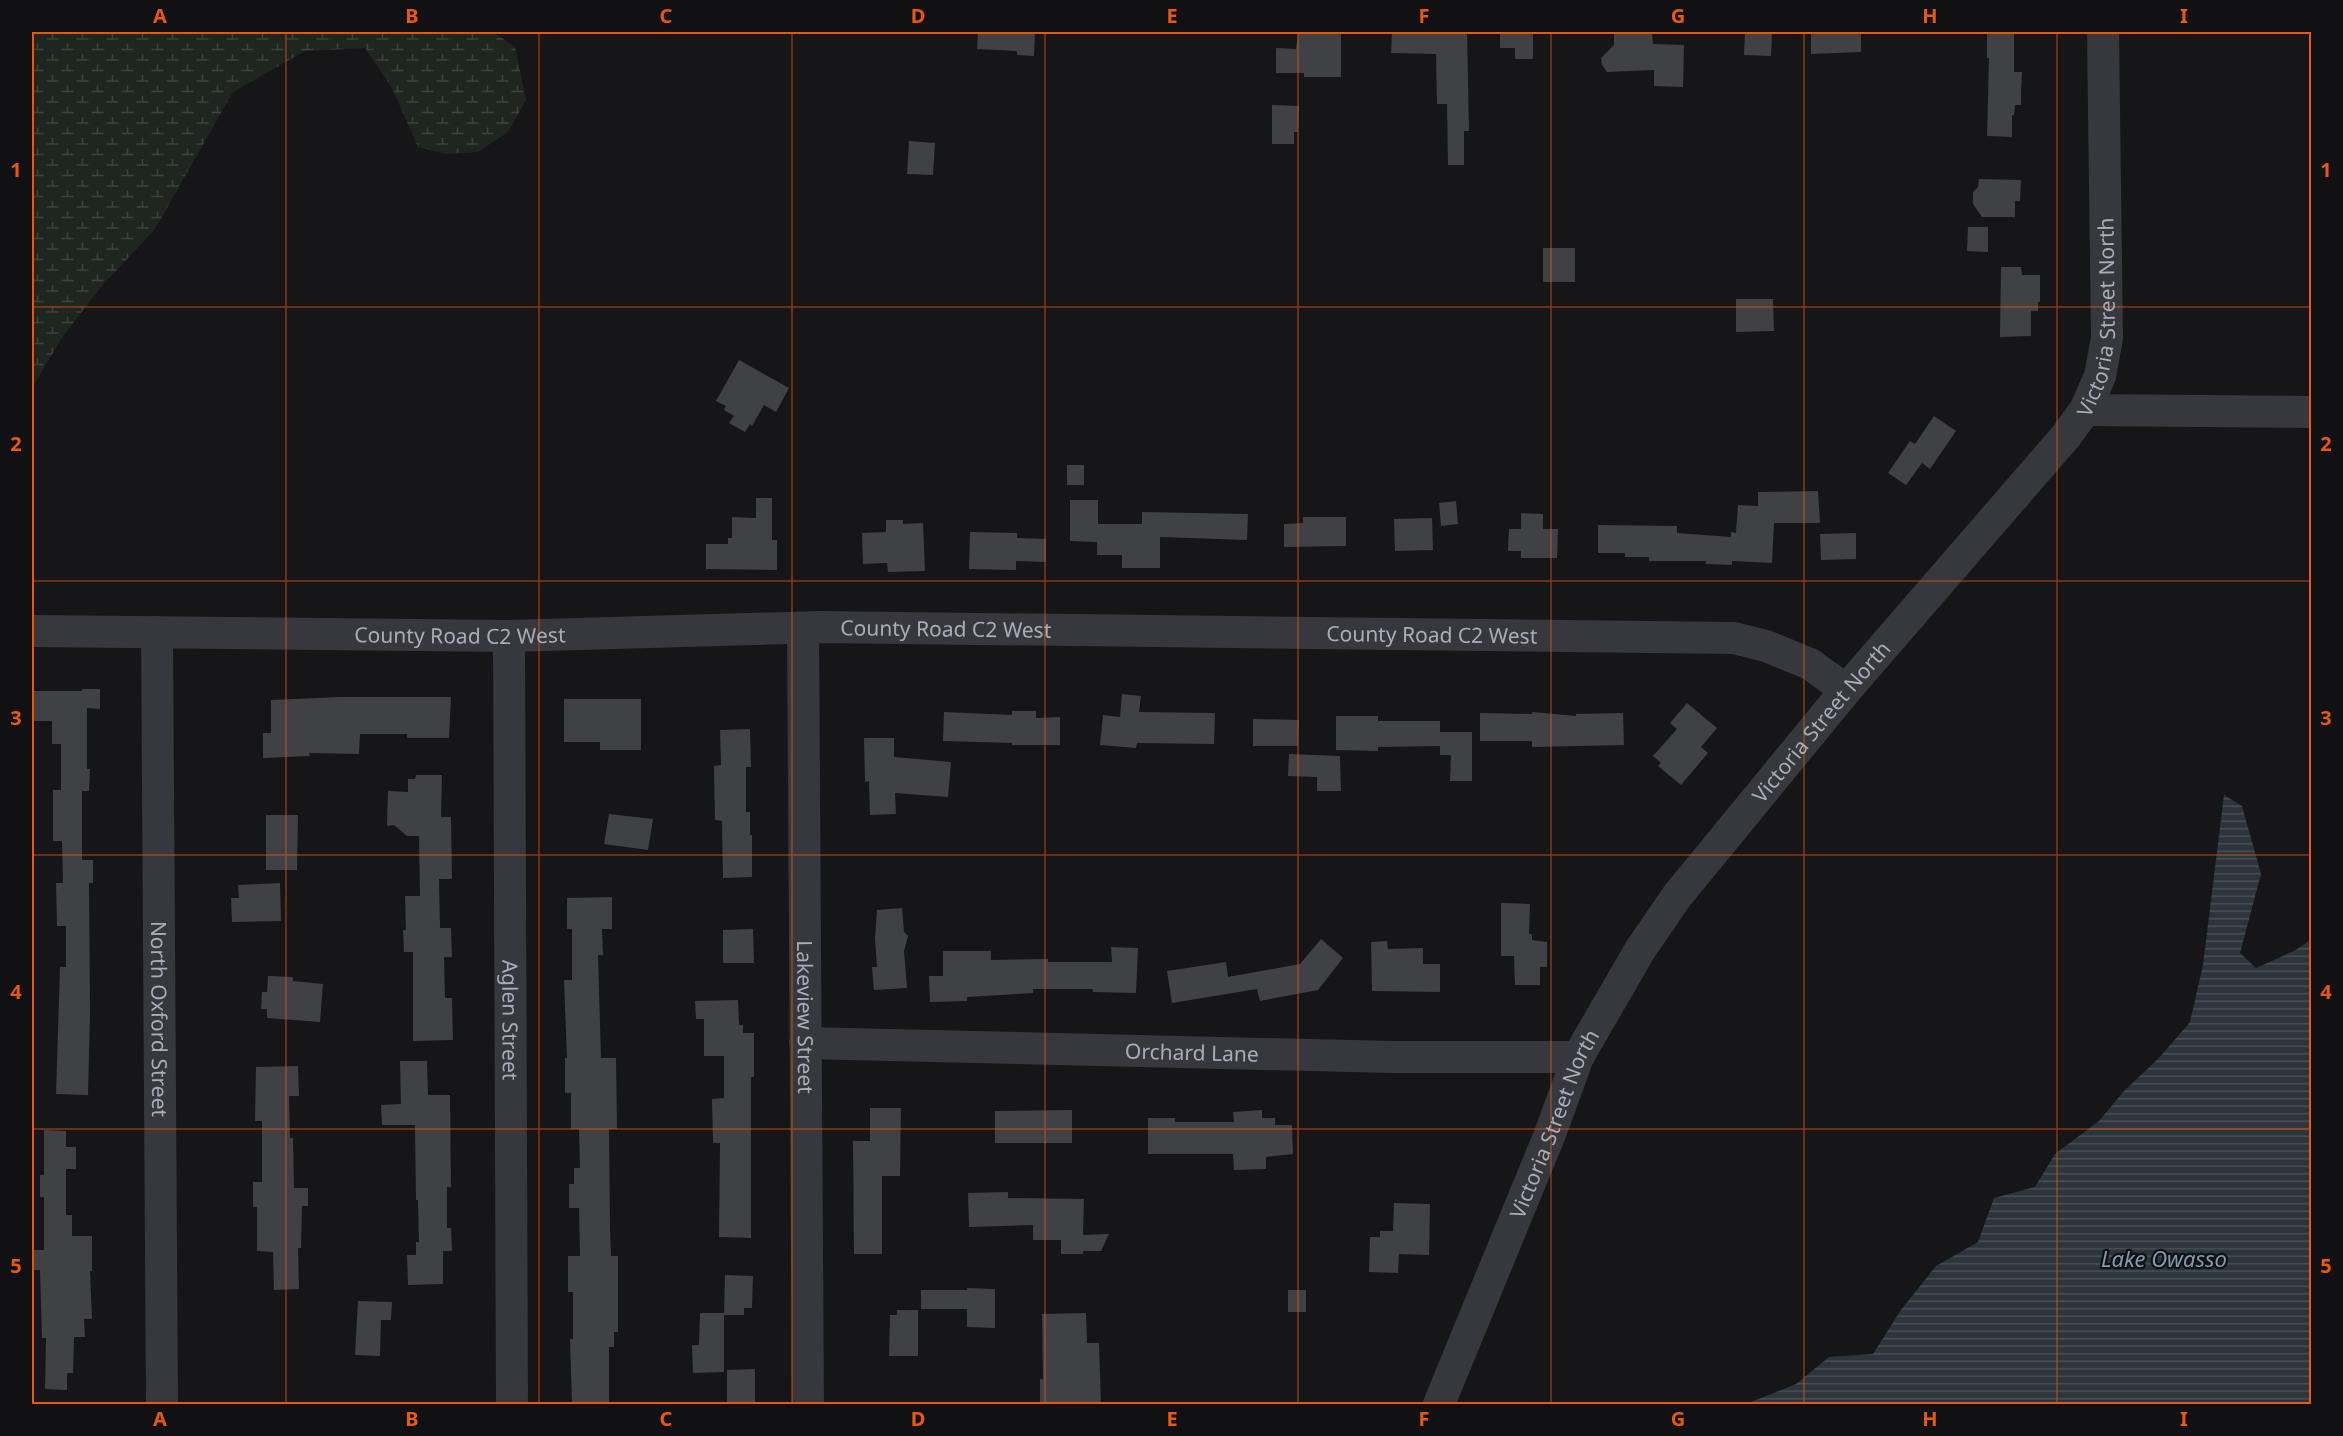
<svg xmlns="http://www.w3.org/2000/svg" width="2343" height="1436" font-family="'Noto Sans',sans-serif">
  <defs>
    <pattern id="wetland-marsh" width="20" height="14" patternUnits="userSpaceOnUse" patternTransform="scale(1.5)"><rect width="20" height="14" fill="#1e261f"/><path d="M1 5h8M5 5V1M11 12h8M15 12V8" fill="none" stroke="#3c433d"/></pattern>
    <pattern id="water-rules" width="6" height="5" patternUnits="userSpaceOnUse" patternTransform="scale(1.5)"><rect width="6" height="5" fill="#2c353c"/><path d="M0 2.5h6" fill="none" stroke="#485056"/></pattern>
  </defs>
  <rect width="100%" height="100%" fill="#161618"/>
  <path fill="url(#wetland-marsh)" d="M32,32h461l22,15 11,53 -18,32 -30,20 -32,2 -28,-7 -26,-59 -27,-40 -60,3 -72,41 -78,137 -54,58 -38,49 -31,52z"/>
  <path fill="url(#water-rules)" d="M2224,795l18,11 19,68 -21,79 16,15 38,-17 17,-11v464h-565l50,-20 33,-27 44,-3 28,-44 35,-44 42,-24 16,-44 41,-11 20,-33 44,-33 25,-30 35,-33 31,-36 13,-57z"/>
  <path fill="#404145" d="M978,32h57l-1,24 -17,-1v-4l-40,-2z
    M1298,32h43v45h-37v-4h-28v-25l20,1z
    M1392,32h75l2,99h-5v34h-16l-1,-61h-10l-1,-50 -45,-1z
    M1500,32h33v27h-18v-11h-15z
    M1614,32h38l1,12 31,1 -1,42 -29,-1v-16l-47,2 -5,-7 -1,-7 13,-13z
    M1745,32l27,1 -1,23 -27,-1z
    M1811,32h50v20l-50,2z
    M1987,32h27v40h8l-1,19v14h-6l-1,10h-2v22l-25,-1 2,-78h-2z
    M1272,105l27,1 -1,26h-4v12h-22z
    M909,141l26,2 -2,32 -26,-1z
    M1979,179l42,1 -1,21h-5v16h-33l-9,-13v-12l5,-5z
    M1968,227h20v25l-21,-1z
    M1543,248h32v34h-32z
    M2001,267h20l1,8h18v27h-2v9h-7v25l-31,1z
    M1736,299h37l1,32 -38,1z
    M739,360l50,28 -13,24 -12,-7 -12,21 -2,-2 -5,8 -16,-9 5,-7 -10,-6 2,-4 -10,-5z
    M1934,416l22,15 -26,38 -8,-6 -16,22 -18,-12 22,-32 5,3z
    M1067,465h17v20h-17z
    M1818,491l2,32h-46l-2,40 -40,-2v4l-26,-1v-3h-57v-4h-24v-4h-27v-28l79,1v7l54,4v-5l5,1 2,-28 20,1v-14z
    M756,498h16v42h5v30l-71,-1v-25h22v-6h4v-21l24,1z
    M1070,500h28v24h44v-12l106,2 -1,26 -87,-3v31h-38v-13h-25v-13l-27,-1z
    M1456,501l2,23 -17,2 -2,-23z
    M1521,513l22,1v15h15l-1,29h-36v-7h-13l1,-22h12z
    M1303,517h43v29l-62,1v-23l19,-1z
    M1432,518l1,32 -38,1 -1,-32z
    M886,520h17v4l20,-1 2,48 -37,1 -1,-9 -24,1 -1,-31 24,-1z
    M970,532l47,1v5l29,1v23l-30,-1v9l-47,-1z
    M1856,533v26l-35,1 -1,-26z
    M82,689h18v20l-13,-1v61h3l-1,22h-7v69h11v23h-4l1,129 -2,83 -32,-1 4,-127h6v-41h-9l-1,-43h7l-1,-42h-9v-51h8v-46h-9v-23h-20v-30h50z
    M1122,694l19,2 -2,16 76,1 -1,31 -77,-1 -1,5 -36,-3 3,-30 17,2z
    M340,697h111l-2,41h-42v-4h-47l-1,20 -50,-1 1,3 -47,2v-25h8v-33z
    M564,699h77v51h-41v-8h-36z
    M1687,703l30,25 -16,19 7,6 -27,32 -23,-19 3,-3 -8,-7 24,-27 -7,-6z
    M1012,711h24v7l24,-1v28h-48v-2l-69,-2 1,-29 68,3z
    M1532,712l44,4v-2l47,-1 1,32 -92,2v-6h-52v-28l52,1z
    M1336,716h42v5h62v11h32v49h-22l1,-26h-11v-9l-62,1v4l-42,-1z
    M1253,719l46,1 -1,26h-45z
    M750,729l1,38h-5v45h4v23h2v42l-29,1 -1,-57 -7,-1 -1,-54 7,-1 -1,-35z
    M864,738h30v19l57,5 -3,35 -53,-4 1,21 -26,1 -1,-34 -4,1z
    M1289,754l51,2 1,35h-24v-14l-29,-1z
    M416,775h26l-1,42h10l1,62h-13l1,49h11l1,29h-8l1,41h7l1,42 -40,1v-89h-9l-1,-22h3l-1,-34h15l-1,-60h-12l-13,-11 -7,1 1,-35 20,1v-13h7z
    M609,814l44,5 -5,31 -44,-6z
    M266,815h32l-1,55h-31z
    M280,883l1,38 -49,1 -1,-24h8l-1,-13z
    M612,897v32h-10l1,26h-5l3,103h15l1,71h-8l1,98 1,29h7v76h-4v15h-5v57h-37l-2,-65h3v-47h-5v-36h12l-1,-48h-10v-24h5v-16h6l-1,-39h-8v-36h-6v-35h2l-3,-78h8v-51h-5v-31z
    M1501,903l29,1 -1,30h3v6l15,2v25h-7v18h-25l-1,-29h-13z
    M902,908l2,24 4,4 -4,15 3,37 -33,2 -2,-23h5l-2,-29 2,-28z
    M753,929l1,34h-31v-33z
    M1321,939l22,19 -25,32 -58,11 -3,-12 -85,14 -5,-32 59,-9 2,15 72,-13z
    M1387,941l1,8 35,-1v16h17v28l-68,-1 -1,-49z
    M1111,947l27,1 -2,45 -43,-1v-3h-60v4l-66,4v4l-37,1 -1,-26h14v-25h48v9l57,-1v3h64z
    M268,976l25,1v4l30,3 -3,38 -53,-4v-9h-6l1,-17h5z
    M738,1000l1,25h4v8h11v44h-3v161l-32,-1 1,-94h-7l-1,-44 12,-1v-42h-20v-37h-8l-1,-18z
    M400,1061h27l1,34h22l1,92h-4v41h4l1,23h-9v33l-35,1 -1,-30h9v-13h3l-1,-42h-2l-1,-75h-33l-1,-20 20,-1z
    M298,1066l1,30h-10l1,42h3l1,50h14v18h-6l-1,42h-3l1,41 -25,1 -1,-38 -16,-1v-44h-4v-25h9v-61h-7l1,-54z
    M870,1108h31l-1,68h-18v78h-28l-1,-113h17z
    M1072,1110v33h-77v-32z
    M1262,1110v8h13v7h17l1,29 -27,3v12l-32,1 -1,-16h-85v-36h27v4h59l-1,-10z
    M44,1130l22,1v16h10v22h-10v46h6v21h20v35h-2l2,48h-8l1,18h-11l-1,36h-6v17l-22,-1 1,-51h-4l-2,-68h-6v-20h10v-53h-4v-22h4z
    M1008,1192v6l76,1 -1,36 26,-1 -8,17h-18v3h-22v-14h-28v-15l-64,2 -1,-34z
    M1394,1203l36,1 -1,51 -30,-1 -1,19 -29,-1 1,-35h10v-6h13z
    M725,1275l28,1 -1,32h-8v7h-20v57l-31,1 -1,-28h7l1,-32h24z
    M967,1288l28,1v39l-28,-1v-18h-46v-19h46z
    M1288,1290h18v22h-18z
    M358,1301l34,1 -1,18h-10l-1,36 -25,-1z
    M897,1310h21v46h-29l1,-41h7z
    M1086,1313l1,30h12l2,61h-61v-25h3l-1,-65z
    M755,1369v35h-28v-34z"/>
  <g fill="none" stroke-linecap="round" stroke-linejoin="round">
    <g stroke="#37383d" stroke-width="32">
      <path d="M2085,410l227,2"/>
      <path id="s1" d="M803,629l5,775"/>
      <path id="s2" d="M32,631l477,5 311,-9 914,11 32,8 44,18 36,26"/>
      <path id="s3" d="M157,632l5,772"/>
      <path id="s4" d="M509,636l3,768"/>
      <path id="s5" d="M805,1043l587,14h186"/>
      <path id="s6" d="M1439,1404l111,-270 28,-77 62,-107 37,-54 169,-206 220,-254 19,-26 15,-34 7,-38 -4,-306"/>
    </g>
  </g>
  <path fill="none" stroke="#e8590c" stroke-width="1.5" stroke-opacity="0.55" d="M286,32v1372M539,32v1372M792,32v1372M1045,32v1372M1298,32v1372M1551,32v1372M1804,32v1372M2057,32v1372M32,307h2280M32,581h2280M32,855h2280M32,1129h2280"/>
  <g text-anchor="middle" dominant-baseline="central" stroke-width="4.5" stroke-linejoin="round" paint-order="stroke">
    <g font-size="21" fill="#a8adb8" stroke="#111113">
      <text stroke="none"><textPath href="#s6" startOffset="1293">Victoria Street North</textPath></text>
      <text stroke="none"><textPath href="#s2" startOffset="914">County Road C2 West</textPath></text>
      <text stroke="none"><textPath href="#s2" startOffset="428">County Road C2 West</textPath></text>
      <text stroke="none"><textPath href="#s2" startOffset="1400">County Road C2 West</textPath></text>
      <text stroke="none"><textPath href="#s6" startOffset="789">Victoria Street North</textPath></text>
      <text stroke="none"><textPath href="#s1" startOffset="388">Lakeview Street</textPath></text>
      <text stroke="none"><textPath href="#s3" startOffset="387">North Oxford Street</textPath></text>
      <text stroke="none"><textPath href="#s4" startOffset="384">Aglen Street</textPath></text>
      <text stroke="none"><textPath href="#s5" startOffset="387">Orchard Lane</textPath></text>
      <text stroke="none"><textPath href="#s6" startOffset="303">Victoria Street North</textPath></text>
    </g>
    <g font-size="22" font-style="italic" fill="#7f9bb3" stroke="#111113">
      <text x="2164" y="1258">Lake Owasso</text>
    </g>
  </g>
  <rect width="2343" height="1436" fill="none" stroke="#111113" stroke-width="66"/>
  <rect x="33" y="33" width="2277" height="1370" fill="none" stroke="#e8590c" stroke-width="2"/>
  <g font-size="20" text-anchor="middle" font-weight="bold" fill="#e8590c">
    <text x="160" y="23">A</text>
    <text x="412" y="23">B</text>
    <text x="666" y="23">C</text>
    <text x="918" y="23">D</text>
    <text x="1172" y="23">E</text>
    <text x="1424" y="23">F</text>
    <text x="1678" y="23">G</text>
    <text x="1930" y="23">H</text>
    <text x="2184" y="23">I</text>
    <text x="16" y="177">1</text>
    <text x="2326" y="177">1</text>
    <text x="16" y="451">2</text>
    <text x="2326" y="451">2</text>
    <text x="16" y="725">3</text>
    <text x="2326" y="725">3</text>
    <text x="16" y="999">4</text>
    <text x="2326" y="999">4</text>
    <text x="16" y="1273">5</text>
    <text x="2326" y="1273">5</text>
    <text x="160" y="1426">A</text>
    <text x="412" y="1426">B</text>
    <text x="666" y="1426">C</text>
    <text x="918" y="1426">D</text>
    <text x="1172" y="1426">E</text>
    <text x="1424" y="1426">F</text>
    <text x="1678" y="1426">G</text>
    <text x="1930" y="1426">H</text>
    <text x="2184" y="1426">I</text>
  </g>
</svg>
